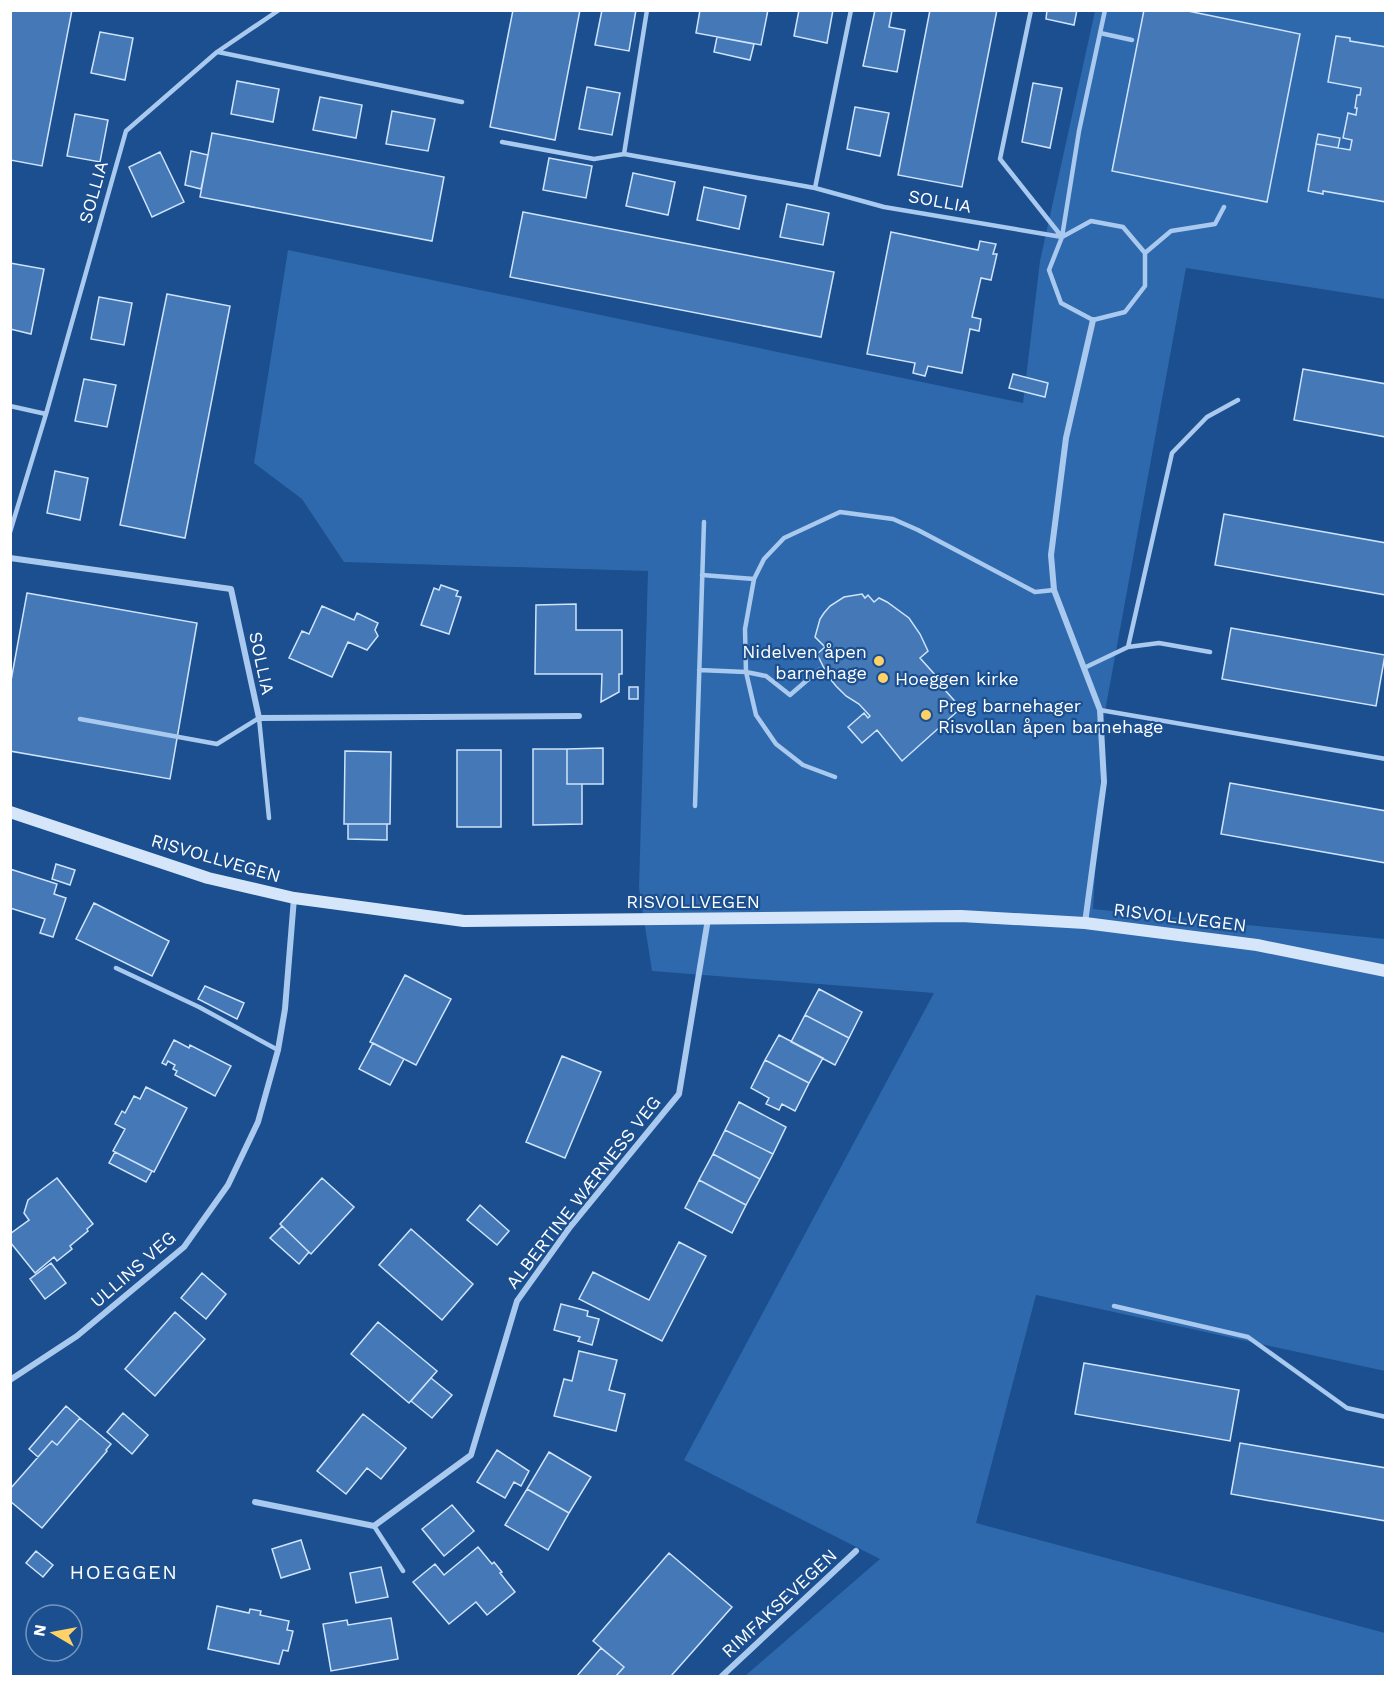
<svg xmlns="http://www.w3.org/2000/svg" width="1396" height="1687" font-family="'Work Sans',sans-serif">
  <rect width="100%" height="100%" fill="#1b4f8f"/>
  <path fill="#2e69ad" d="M1095,11h290v288l-199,-31 -82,449 -11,192 292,30v432l-349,-76 -60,228 409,110v43h-640l135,-117 -196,-99 250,-467 -282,-22 -13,-83 9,-317 -304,-9 -42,-63 -48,-36 34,-213 735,153 17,-142z"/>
  <path fill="#4478b7" stroke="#cfe3fa" stroke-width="1.5" d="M10,10h62l-30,156 -32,-6z
    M513,10h67l-25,130 -65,-13z
    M602,10h34l-7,41 -34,-6z
    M700,10h68l-7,35 -65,-12z
    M799,10h34l-6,33 -33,-7z
    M875,10l17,1 -3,16 16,3 -8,42 -34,-6z
    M930,10h67l-35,177 -64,-12z
    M1047,10h30l-3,15 -28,-6z
    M1144,10h39l117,24 -33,168 -155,-31z
    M100,32l33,6 -8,42 -34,-7z
    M1336,36l14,2v3l36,6v155l-63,-11v3l-15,-3 8,-47 34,6 2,-10 -9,-2 5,-25 8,2 1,-7h-2l2,-13h3l1,-7 -33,-6z
    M717,37l37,7 -4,16 -36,-8z
    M237,81l42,8 -6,33 -42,-8z
    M1033,83l29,5 -12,60 -28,-6z
    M587,87l33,6 -8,42 -33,-6z
    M320,97l42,8 -6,33 -43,-8z
    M855,107l34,6 -9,43 -33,-7z
    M392,111l43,8 -7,32 -42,-7z
    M75,114l33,6 -8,42 -33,-6z
    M212,133l232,44 -12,64 -232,-44z
    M1318,134l22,4 -2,10 -22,-4z
    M191,151l17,4 -7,34 -16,-4z
    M160,152l24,50 -32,15 -23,-50z
    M549,158l43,8 -6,32 -43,-8z
    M633,173l42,9 -7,33 -42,-9z
    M704,187l42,9 -7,33 -42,-9z
    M787,204l42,9 -6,32 -43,-8z
    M523,212l311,60 -13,65 -311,-60z
    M891,232l87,18 2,-9 16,3 -3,10h4l-6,26 -10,-2 -9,39 9,2 -2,12 -9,-2 -8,44 -34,-7 -3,10 -12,-3 2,-10 -48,-9z
    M10,263l34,6 -13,65 -21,-5z
    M167,294l63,12 -45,232 -65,-13z
    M99,297l33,6 -8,42 -33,-6z
    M1303,369l83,15v53l-92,-17z
    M1013,374l35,9 -3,14 -36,-9z
    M84,379l32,6 -9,42 -32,-6z
    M55,471l33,7 -8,42 -33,-7z
    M1224,514l162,29v52l-171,-30z
    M441,585l17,6 -2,5 5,1 -12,37 -28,-9 13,-37 5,2z
    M27,593l170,30 -27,156 -160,-28v-65z
    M862,594l3,4 3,-3 6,7 5,-4 8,4 22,16 11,16 8,17 -8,7 17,19 -2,2 26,29 -59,53 -25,-31 -15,13 -14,-16 16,-14 4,5 2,-2 -11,-12 -13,-8 -10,-10 -8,-10 -11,-22 8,-7 -10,-10 5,-18 4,-6 6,-7 14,-9z
    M576,604v26h46v44h-3v18l-18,10 1,-28h-67l1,-69z
    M322,606l32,14 3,-7 21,10 -3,7 3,6 -11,14 -19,-8 -16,35 -43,-19 13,-27 7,3z
    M1231,628l154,27 -9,51 -154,-27z
    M629,687h9v12h-9z
    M603,748v36h-36v-35z
    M533,749h34v35h15v40l-49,1z
    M457,750h44v77h-44z
    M345,751l46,1 -1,72h-46z
    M1230,783l156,28v52l-165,-29z
    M348,824h39v16l-39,-1z
    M56,864l19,6 -5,15 -18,-6z
    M10,869l47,15 -3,10 12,4 -13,39 -13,-4 5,-14 -35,-11z
    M94,903l75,38 -17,35 -76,-37z
    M405,975l46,24 -35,66 -46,-23z
    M205,986l39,17 -7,16 -39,-20z
    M819,989l43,23 -13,26 -44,-23z
    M805,1015l44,23 -14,27 -44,-23z
    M779,1035l44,23 -14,25 -44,-23z
    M174,1040l15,8 1,-3 41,21 -16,30 -40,-21 2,-4 -4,-2 2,-4 -7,-4 -2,4 -4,-2z
    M373,1043l31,16 -14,26 -31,-16z
    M562,1056l39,16 -36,86 -39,-16z
    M765,1060l44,23 -14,28 -13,-7 -3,6 -13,-6 3,-6 -18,-10z
    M146,1087l41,21 -33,64 -41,-21 12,-22 -10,-5 7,-13 3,2 9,-17 6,3z
    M739,1102l47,25 -13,27 -48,-24z
    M725,1130l48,24 -13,25 -47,-25z
    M115,1152l37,19 -6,11 -37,-19z
    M713,1154l47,25 -14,26 -47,-25z
    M57,1178l36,46 -6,5 1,2 -18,15 2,3 -15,12 -3,-4 -19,16 -25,-31v-8l19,-14 -5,-7 4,-13z
    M322,1178l32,29 -43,47 -31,-30z
    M699,1180l47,25 -14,28 -47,-25z
    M480,1205l29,26 -12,14 -30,-25z
    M282,1226l27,26 -10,12 -29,-26z
    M411,1229l62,55 -31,36 -63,-55z
    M679,1242l27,14 -44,85 -83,-42 14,-27 56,28z
    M51,1263l15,20 -21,16 -15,-20z
    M202,1273l24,21 -20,25 -25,-21z
    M561,1304l27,7 -1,5 12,3 -7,26 -14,-4 2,-4 -26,-7z
    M175,1312l30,27 -50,57 -30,-27z
    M378,1322l59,49 -28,32 -58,-49z
    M579,1351l38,9 -8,30 16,4 -9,37 -62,-15 10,-37 8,2z
    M1084,1363l155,27 -9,51 -155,-27z
    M431,1378l21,17 -20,23 -21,-17z
    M66,1406l14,12 -23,27 -5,-4 -14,16 -9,-8z
    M123,1413l25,22 -16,19 -25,-22z
    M363,1414l43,34 -25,31 -14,-11 -21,26 -29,-23z
    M80,1418l31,26 -5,6 1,1 -65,77 -32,-27v-12l42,-48 5,4z
    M1240,1443l146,25v53l-155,-27z
    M497,1450l32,21 -8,15 -7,-4 -9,16 -28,-16z
    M549,1452l42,25 -22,36 -42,-24z
    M527,1489l42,24 -21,37 -43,-25z
    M452,1505l22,26 -30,25 -22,-27z
    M301,1540l9,29 -29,9 -9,-29z
    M478,1547l14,17 2,-2 8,10 -2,1 15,19 -28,23 -11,-13 -27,22 -36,-42 22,-18 9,11z
    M36,1551l17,14 -10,12 -17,-14z
    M669,1553l63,54 -61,69h-55l8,-9 -31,-26z
    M381,1567l7,30 -32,6 -6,-30z
    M217,1606l32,7 1,-4 11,2 -1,4 29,6 -2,9 6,1 -5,20 -5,-1 -4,14 -71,-15z
    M391,1618l7,41 -67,12 -8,-47 24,-4 1,5z
    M601,1648l23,19 -8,9h-39z"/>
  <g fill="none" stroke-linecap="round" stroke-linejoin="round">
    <path stroke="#a9c9ee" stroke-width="4.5" d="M1031,10l-31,149 62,78
      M1100,33l32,7
      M218,52l244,50
      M502,142l92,17 30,-5 191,34 69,19 178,30
      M624,154l23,-144
      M815,188l36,-178
      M1091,221l32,6 22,26v33l-20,26 -32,8 -32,-17 -12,-33 13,-33z
      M1062,237l17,-106 26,-121
      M1145,253l26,-22 44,-7 9,-17
      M10,406l36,8
      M10,532l36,-118 80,-283 91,-79 62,-42
      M702,575l52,4
      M1128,647l31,-4 51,9
      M1084,668l44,-21 44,-194 35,-36 31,-17
      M699,670l47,2 20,4 24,19 29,-25
      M1100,710l286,49
      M80,719l137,25 42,-26 10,100
      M835,777l-32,-12 -27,-21 -20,-29 -10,-43 -1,-43 9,-50 10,-20 20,-21 56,-26 53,7 25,11 117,62 19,-2
      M695,806l9,-284
      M116,968l83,39 79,43
      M1114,1306l134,31 99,71 39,9
      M374,1526l29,45"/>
    <path stroke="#a9c9ee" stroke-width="6" d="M10,558l221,31 28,129 320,-2
      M1085,923l19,-141 -4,-72 -46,-120 -3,-35 15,-117 27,-118
      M10,1380l67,-44 107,-89 44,-62 30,-63 20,-72 7,-41 9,-111
      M255,1502l119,24 97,-71 46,-154 53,-74 109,-133 29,-175
      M722,1676l134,-125"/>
    <path stroke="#d6e6fa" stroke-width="12" d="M10,812l198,66 86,20 170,23 497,-5 124,7 172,22 129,26"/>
  </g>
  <g fill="#ffd166" stroke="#1b4f8f" stroke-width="2">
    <circle cx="879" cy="661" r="6"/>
    <circle cx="883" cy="678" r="6"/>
    <circle cx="926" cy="715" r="6"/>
  </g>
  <g text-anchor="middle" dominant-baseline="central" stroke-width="4.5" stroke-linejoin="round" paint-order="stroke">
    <g font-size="18" fill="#fff" stroke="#1b4f8f">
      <text transform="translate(93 192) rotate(-74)">SOLLIA</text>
      <text transform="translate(940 201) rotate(10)">SOLLIA</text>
      <text transform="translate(262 663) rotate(78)">SOLLIA</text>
      <text transform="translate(216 858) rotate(16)">RISVOLLVEGEN</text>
      <text x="693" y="901">RISVOLLVEGEN</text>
      <text transform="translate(1180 917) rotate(7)">RISVOLLVEGEN</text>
      <text transform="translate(583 1192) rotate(-52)">ALBERTINE WÆRNESS VEG</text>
      <text transform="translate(133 1269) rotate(-41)">ULLINS VEG</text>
      <text transform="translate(779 1603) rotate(-43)">RIMFAKSEVEGEN</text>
    </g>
    <g font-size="18" fill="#fff" stroke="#1b4f8f" text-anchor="start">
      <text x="867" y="651" text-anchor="end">Nidelven åpen<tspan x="867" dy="21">barnehage</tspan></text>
      <text x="895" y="678">Hoeggen kirke</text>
      <text x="938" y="705">Preg barnehager<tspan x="938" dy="21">Risvollan åpen barnehage</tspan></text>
    </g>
    <g font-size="20" letter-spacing="1.5" fill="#fff" stroke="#1b4f8f">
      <text x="124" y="1572">HOEGGEN</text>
    </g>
  </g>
  <rect width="1396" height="1687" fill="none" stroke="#ffffff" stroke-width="24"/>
  <g transform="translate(54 1633) rotate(280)"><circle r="28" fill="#1b4f8f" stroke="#7695bc" stroke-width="1.5"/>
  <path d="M0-4.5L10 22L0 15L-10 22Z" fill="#ffd166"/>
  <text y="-9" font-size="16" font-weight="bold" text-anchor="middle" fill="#ffffff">N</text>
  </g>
</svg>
